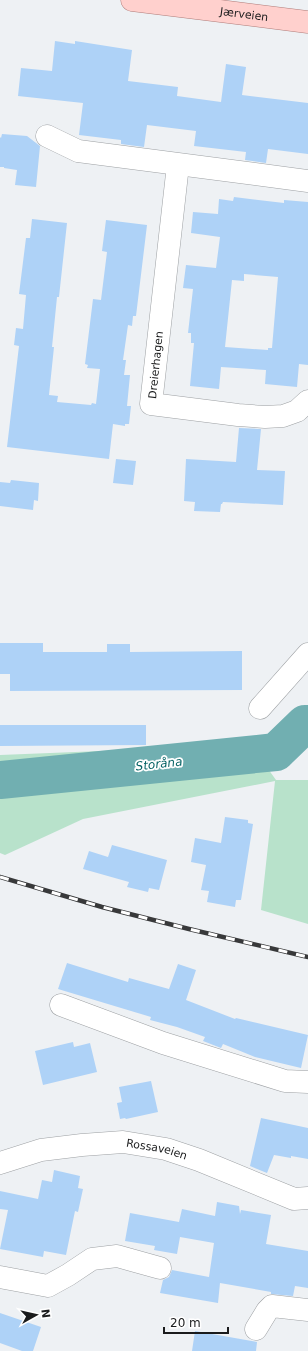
<svg xmlns="http://www.w3.org/2000/svg" width="308" height="1351" font-family="'DejaVu Sans',sans-serif">
  <rect width="100%" height="100%" fill="#eef1f4"/>
  <path fill="#b8e2cb" d="M251,745l25,35h32v144l-47,-14 14,-129 -192,38 -78,36 -5,-2v-98z"/>
  <g fill="none" stroke-linecap="round" stroke-linejoin="round">
    <path stroke="#71afb1" stroke-width="38" d="M0,780l276,-28 29,-28h3"/>
  </g>
  <path fill="#aed2f7" fill-rule="evenodd" d="M55,41l20,3v-3l57,9 -4,31 50,6 -1,9 44,6 5,-38 20,3 -4,28 66,8v51l-40,-5 -2,14 -21,-3 1,-8 -52,-6 2,-15 -49,-6 -3,22 -23,-3v-4l-42,-5 4,-32 -65,-7 3,-28 31,3z
    M2,134l25,2 13,10 -4,41 -21,-2 2,-15 -13,-2v-1h-4v-30l1,1z
    M234,197l50,6v-3l24,2v163l-9,-1 -2,23 -32,-3 1,-14 -45,-3 -2,22 -29,-3 4,-43h-3v-10h-3l5,-44 -10,-1 3,-23 30,3 4,-31 -29,-4 2,-21 25,2 1,-15 14,2zM244,274l34,3 -6,71h-4v2l-43,-3 7,-67 12,1z
    M32,219l35,4 -8,74h-2l-5,50h2l-5,48 9,1 -1,6 34,3 1,-2 4,1 4,-35 -13,-1 1,-3 -3,-1 8,-65 8,1 6,-48 -5,-1 4,-31 41,5 -11,91h-3l-1,10 -4,-1 -5,35h3l-2,15h6l-3,31h4l-2,18h-4v2l-12,-2 -4,35 -102,-12 12,-101 -5,-1 2,-17 7,1 3,-34 -7,-1 7,-56h4z
    M239,428l22,1 -4,41 28,1 -2,34 -60,-3 -1,2h-1l-1,8 -26,-1 1,-9 -11,-1 2,-42 50,3z
    M116,459l20,2 -3,24 -20,-2z
    M11,480l28,3 -1,18 -4,-1 -1,10 -33,-4v-24l10,1z
    M0,643h43v9h64v-8h23v8l112,-1v39l-232,1v-17h-10z
    M0,725h146v20l-146,1z
    M225,817l23,3v3l5,1 -12,76h-5l-1,7 -28,-5 2,-11 -8,-1 5,-25 -15,-3 4,-24 26,5z
    M112,845l55,15 -8,30 -10,-2 -1,4 -21,-5 2,-5 -46,-13 6,-18 19,6z
    M67,963l61,19 1,-4 40,11 9,-25 18,6 -10,30 49,19 1,-1 72,17 -7,33 -46,-11 -32,-13 -2,4 -18,-7 2,-4 -28,-10 -27,-7 1,-3 -93,-28z
    M73,1042l1,5 16,-4 7,29 -54,13 -8,-34z
    M151,1081l7,31 -32,7 -1,-1 -5,1 -3,-16 5,-1 -3,-15z
    M261,1118l47,10v31l-17,-3v2l-17,-3 -7,18 -17,-7z
    M54,1170l26,6 -2,12 5,1 -5,23 -3,-1 -9,44 -22,-4 -1,6 -43,-8 8,-39 -8,-1v-18l38,8 4,-19 10,2z
    M217,1202l22,4 1,8 1,-4 30,5 -5,29 42,7v37l-13,-2 -2,10 -22,-2v-2l-51,-9 -2,20 -58,-10 3,-13 6,-3 3,-7 37,7 5,-34 -34,-6 -3,17 -23,-4 1,-4 -30,-5 5,-28 49,9 3,-13 33,7z
    M0,1313l41,14 -8,24h-11l-22,-8z
    M195,1331l62,11 -1,9h-64z"/>
  <g fill="none" stroke-linecap="round" stroke-linejoin="round">
    <defs>
      <g id="minor">
        <path d="M47,136l31,15 230,30"/>
        <path d="M178,165l-27,239 87,11 27,2 18,-1 14,-5 11,-10"/>
        <path d="M260,708l48,-54"/>
        <path d="M61,1005l102,38 122,38 23,1"/>
        <path id="s1" d="M0,1163l41,-13 41,-5 41,-3 43,7 33,11 95,39 14,-1"/>
        <path d="M0,1277l48,9 20,-11 24,-16 25,-3 43,12"/>
        <path d="M256,1329l11,-18 5,-5 36,4"/>
      </g>
      <g id="primary">
        <path id="s2" d="M132,0l176,22"/>
      </g>
    </defs>
    <use href="#minor" stroke="#9da0a3" stroke-width="23"/>
    <use href="#primary" stroke="#af7c79" stroke-width="23"/>
    <use href="#minor" stroke="#fff" stroke-width="22"/>
    <use href="#primary" stroke="#ffd0cd" stroke-width="22"/>
    <defs>
      <path id="rail" d="M0,877l102,30 87,22 119,28"/>
    </defs>
    <use href="#rail" stroke="#38393a" stroke-width="4.5"/>
    <use href="#rail" stroke="#fff" stroke-width="3" stroke-dasharray="9" stroke-linecap="butt"/>
  </g>
  <g text-anchor="middle" dominant-baseline="central" stroke-width="3.5" stroke-linejoin="round" paint-order="stroke">
    <g font-size="11" fill="#1a1b1c" stroke="#fff">
      <text stroke="none"><textPath href="#s2" startOffset="113">Jærveien</textPath></text>
      <text transform="translate(156 365) rotate(-84)">Dreierhagen</text>
      <text stroke="none"><textPath href="#s1" startOffset="160">Rossaveien</textPath></text>
    </g>
    <g font-size="12" font-style="italic" fill="#066365" stroke="#fff">
      <text transform="translate(159 764) rotate(-6)">Storåna</text>
    </g>
  </g>
  <g transform="translate(36 1315) rotate(82)" stroke="#ffffff" stroke-width="3" paint-order="stroke">
  <path d="M0-3L7 15L0 10L-7 15Z" fill="#1a1b1c"/>
  <text y="-6" font-size="11" font-weight="bold" text-anchor="middle" fill="#1a1b1c">N</text>
  </g>
  <path d="M164 1327v6h64v-6" fill="none" stroke="#1a1b1c" stroke-width="2"/>
  <text x="170" y="1327" font-size="12" fill="#1a1b1c" stroke="#ffffff" stroke-width="3" paint-order="stroke">20 m</text>
</svg>
